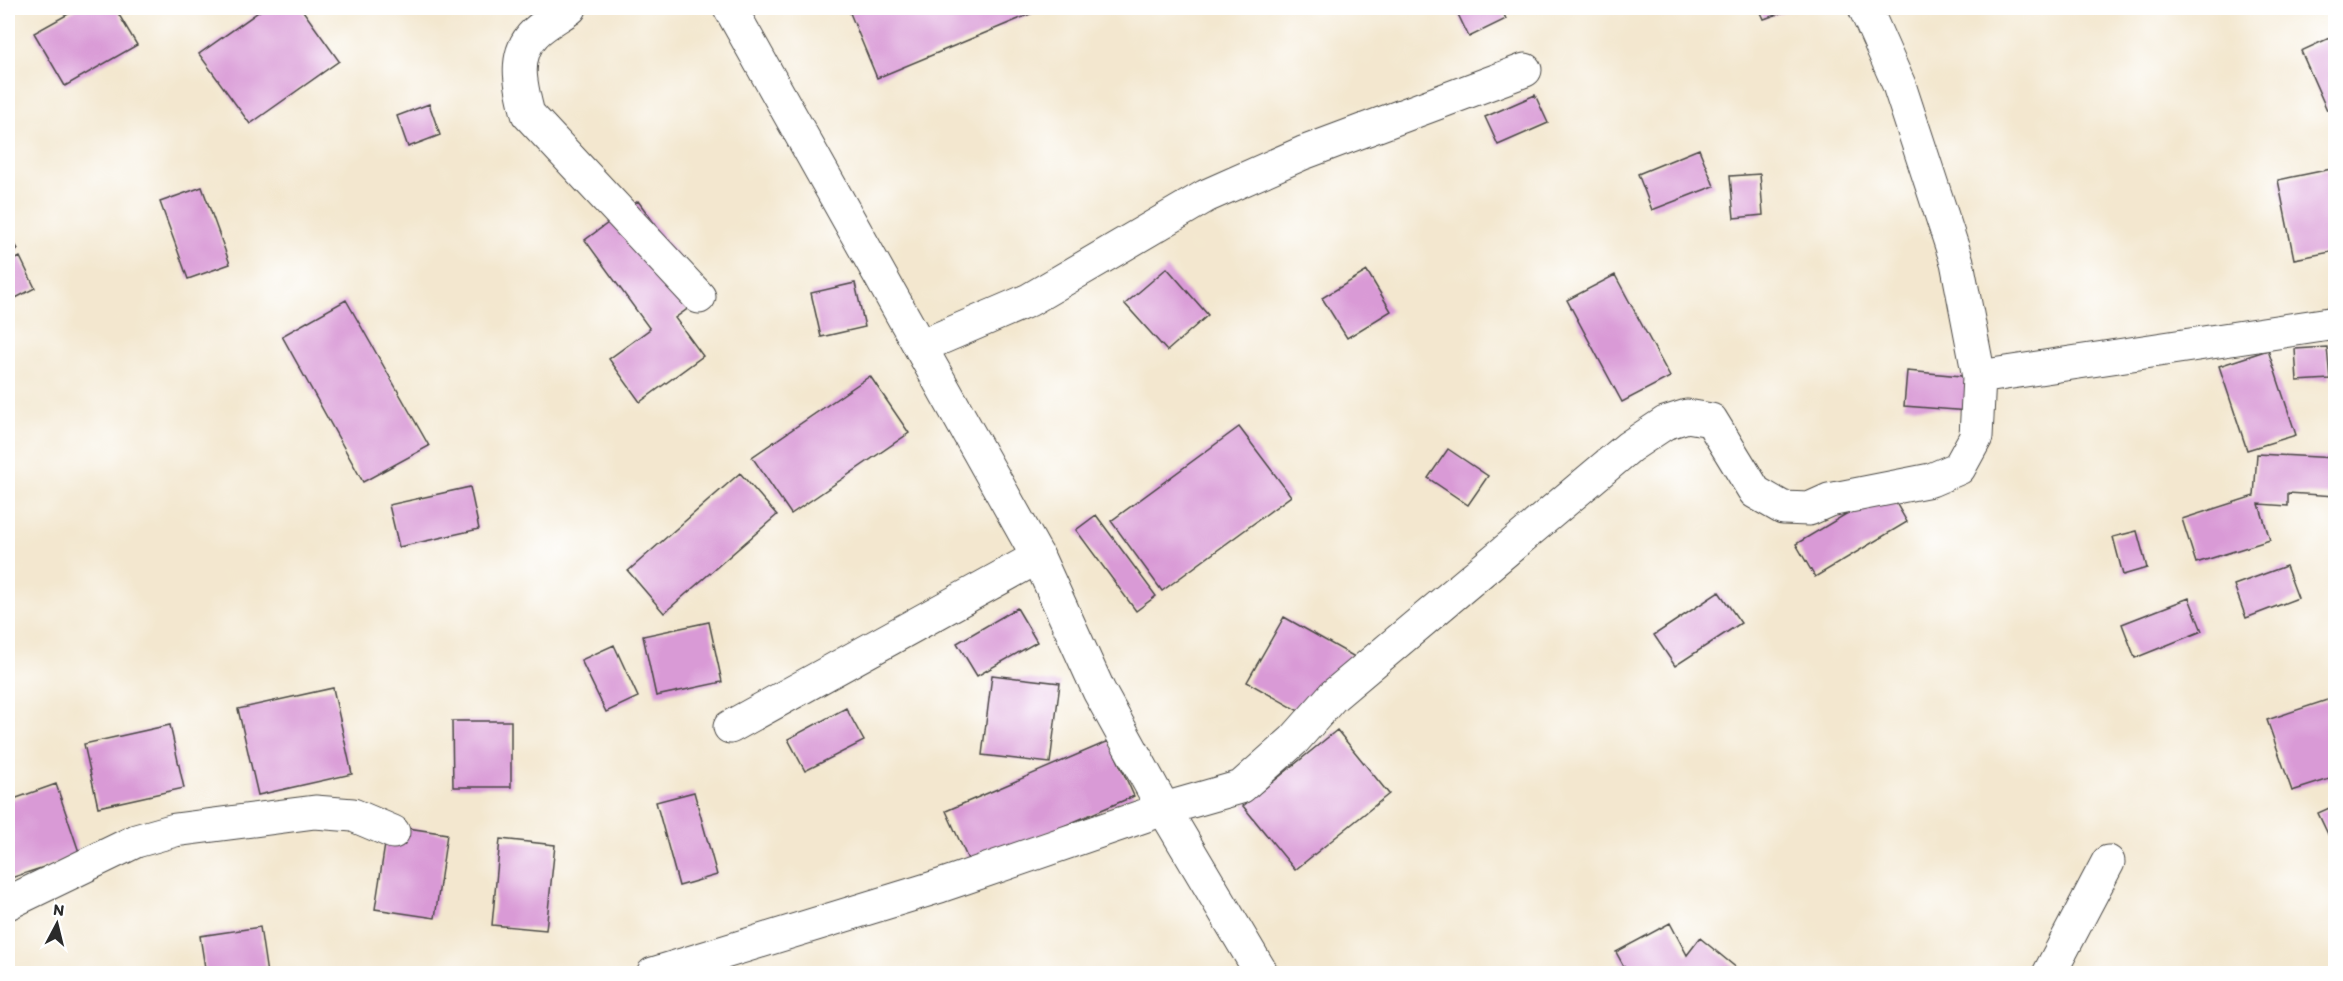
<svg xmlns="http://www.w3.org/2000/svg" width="2343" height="981" font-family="Itim,sans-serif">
  <rect width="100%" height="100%" fill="#fff"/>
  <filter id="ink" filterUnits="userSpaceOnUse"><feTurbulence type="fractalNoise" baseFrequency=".0167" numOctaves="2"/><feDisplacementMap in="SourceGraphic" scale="12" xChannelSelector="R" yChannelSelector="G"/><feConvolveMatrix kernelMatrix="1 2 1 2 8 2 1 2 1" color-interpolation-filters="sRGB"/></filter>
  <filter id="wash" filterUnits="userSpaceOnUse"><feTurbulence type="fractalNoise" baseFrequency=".008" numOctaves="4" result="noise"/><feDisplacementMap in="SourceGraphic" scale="24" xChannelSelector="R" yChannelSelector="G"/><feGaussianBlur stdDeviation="1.35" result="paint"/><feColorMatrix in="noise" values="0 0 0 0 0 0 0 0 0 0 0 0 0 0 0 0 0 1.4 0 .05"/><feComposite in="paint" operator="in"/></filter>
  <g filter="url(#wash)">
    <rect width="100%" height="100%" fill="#f3e7cf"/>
    <g id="blocks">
      <path fill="#d99ad6" d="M79,8h36l22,37 -72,41 -31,-53z
        M264,8h37l38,53 -89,63 -51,-70z
        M863,8h167l3,5 -156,65 -27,-65z
        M1455,8h46l5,11 -37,18z
        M1759,8h36l-31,11z
        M2336,35v71l-9,4 -26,-59z
        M1535,95l13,28 -50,22 -13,-28z
        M429,104l11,31 -32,12 -11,-31z
        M1699,149l15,37 -62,24 -14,-36z
        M2336,168v83l-42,8 -16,-79z
        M1760,174l3,41 -29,3 -4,-42z
        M202,187l28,77 -42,15 -28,-77z
        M638,201l69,94 -32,23 28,38 -63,46 -31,-43 41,-30 -65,-89z
        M8,233l10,16 -10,6z
        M20,257l15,31 -27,14v-39z
        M1167,268l41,47 -41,36 -42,-47z
        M1367,271l24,40 -44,27 -25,-40z
        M1615,275l55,102 -48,25 -55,-102z
        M855,283l10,44 -44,10 -10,-44z
        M346,300l83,146 -66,36 -81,-146z
        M2327,347l3,32 -33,2 -2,-32z
        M2268,350l28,85 -49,15 -28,-84z
        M1907,371l65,6 -3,34 -65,-5z
        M870,376l39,57 -118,81 -39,-57z
        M1239,427l52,69 -129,95 -51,-70z
        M1448,449l40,27 -20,29 -40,-27z
        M2257,454l79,4v38l-48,-3v13l-29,-2 11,36 -74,23 -14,-44 72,-23z
        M740,473l37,42 -113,98 -36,-42z
        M470,487l9,42 -80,18 -10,-42z
        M1888,489l19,33 -92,55 -19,-33z
        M1096,515l60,81 -20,15 -60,-81z
        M2137,531l10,37 -24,7 -10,-38z
        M2286,566l12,32 -52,20 -12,-33z
        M1719,592l22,31 -66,43 -21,-31z
        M2189,598l13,33 -67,27 -13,-34z
        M1017,608l20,34 -60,34 -20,-33z
        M1284,617l71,40 -37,65 -71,-40z
        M709,622l13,60 -66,14 -13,-60z
        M614,645l24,52 -32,15 -25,-52z
        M992,675l68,8 -10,80 -68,-8z
        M333,688l19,86 -94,21 -20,-86z
        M2336,697v80l-44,14 -25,-71z
        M846,708l18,33 -59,30 -17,-32z
        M452,721h59v66h-58z
        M170,725l14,63 -86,19 -14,-63z
        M1337,730l52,64 -94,76 -52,-64z
        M1109,741l25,55 -163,70 -25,-55z
        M56,784l24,71 -72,24v-78z
        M694,792l23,83 -38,11 -23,-84z
        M2336,805v46l-18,-38z
        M388,825l59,9 -12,84 -60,-9z
        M500,839l55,6 -9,85 -54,-5z
        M1670,923l17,32 13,-17 44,36h-116l-12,-22z
        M260,927l7,47h-61l-6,-38z"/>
    </g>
  </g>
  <g filter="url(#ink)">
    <use href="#blocks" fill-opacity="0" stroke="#494744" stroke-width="1.5"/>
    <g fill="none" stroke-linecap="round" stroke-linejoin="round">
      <defs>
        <path id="street" d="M570,8c-11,8 -25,15 -35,25 -23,22 -14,54 -7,81l171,183
          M922,346l107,-46 177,-104 97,-43 222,-83
          M1979,377l357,-54
          M730,727l308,-170
          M8,903l128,-62 39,-11 140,-18 38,3 40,17
          M653,974l287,-88 224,-77 77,-22 53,-47 39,-44 296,-249 36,-24 22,-7 24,4 44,72 28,16 26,1 20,-9 102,-20 28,-12 17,-31 3,-60 -22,-115 -58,-177 -34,-77
          M2049,974l59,-112"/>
        <path id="secondary" d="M730,8l308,549 61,134 65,118 98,165"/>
      </defs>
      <use href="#street" stroke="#494744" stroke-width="35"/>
      <use href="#secondary" stroke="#494744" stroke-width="35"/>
      <use href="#street" stroke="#fff" stroke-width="33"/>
      <use href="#secondary" stroke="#fff" stroke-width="33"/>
    </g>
  </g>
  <rect width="2343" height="981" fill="none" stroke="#fff" stroke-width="30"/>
  <g transform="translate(57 924) rotate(7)" stroke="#ffffff" stroke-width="4.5" paint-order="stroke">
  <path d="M0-4.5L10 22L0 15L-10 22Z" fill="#2b2b2b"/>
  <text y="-9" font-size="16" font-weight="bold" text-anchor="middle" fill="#2b2b2b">N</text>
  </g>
</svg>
